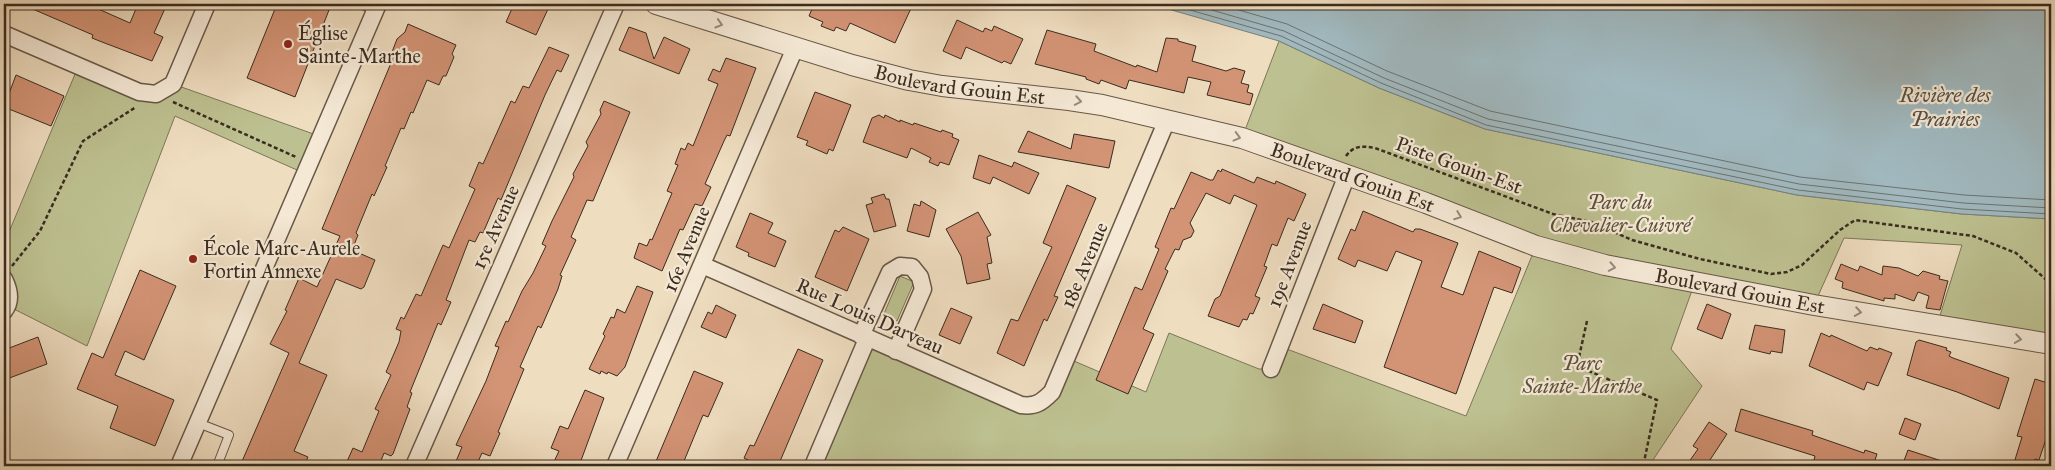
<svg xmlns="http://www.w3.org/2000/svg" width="2055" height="470" font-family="'IM FELL Great Primer',serif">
  <rect width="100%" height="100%" fill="#efddc0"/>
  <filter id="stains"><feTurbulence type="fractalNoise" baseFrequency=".004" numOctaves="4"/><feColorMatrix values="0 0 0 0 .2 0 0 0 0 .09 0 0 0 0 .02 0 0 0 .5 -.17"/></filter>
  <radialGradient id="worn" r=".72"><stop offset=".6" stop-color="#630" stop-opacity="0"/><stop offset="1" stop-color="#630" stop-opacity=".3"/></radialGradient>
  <path fill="#bdc090" stroke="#7c7658" d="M1279,41l100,47 106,41 312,66 165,19 89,5v125l-114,-19 25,-80 -118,-7 -30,67 -119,-23 -24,67 31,37 -53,80h-814l-19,-8 51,-119 172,64 28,-45 79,34 23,-59 90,36h12l13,-21 182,68 70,-170 -294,-108z
    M78,67l61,25 34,-8 149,53 -16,37 -131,-58 -88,230 -79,-40 -4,-27v-35z
    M900,276l14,6 -17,39 -14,-5z"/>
  <path fill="#a0b8be" stroke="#77807e" d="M1151,4h900v215l-89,-5 -165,-19 -312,-66 -106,-41 -100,-47z"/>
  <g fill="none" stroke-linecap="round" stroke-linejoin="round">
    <path stroke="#6d726e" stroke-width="1" d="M1169,4l112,32 100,47 105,42 312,65 164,19 89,5
      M1191,4l93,27 100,47 104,41 311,65 164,19 88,5
      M1218,4l69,20 100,47 103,40 310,66 164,18 87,5"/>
  </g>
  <path fill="#d39375" stroke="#3a2c1f" d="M21,4h66l43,19 8,-19h29l-13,29 9,4 -11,24 -50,-19 -10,-4 1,-3z
    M277,4h36l16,6 -34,87 -48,-19z
    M514,4h22l12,5 -12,26 -30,-13z
    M814,4h99l-18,39 -45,-20 -4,8 -10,-4 -2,4 -13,-5 2,-4 -14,-6z
    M957,20l26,12 2,-4 7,3 2,-5 29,13 -12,25 -7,-3 -2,2 -36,-16 -5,12 -18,-8z
    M408,24l48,21 -4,9 2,3 -8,19h-3l-4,9 -12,-5 -14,33 -2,-1 -7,17 -3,-1 -16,38 2,1 -13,29 -2,-2 -16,39 2,2 -6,15 23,10 -11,27 -3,2 -25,-10 -37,84 28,12 -33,76 14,6 -4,9h-64l49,-113 -19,-9 17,-33 -2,-1 14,-32 18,9 23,-51 -18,-7 69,-166 3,-8 -2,-3 5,-13 8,-7z
    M629,27l17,6 8,26 10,-22 26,12 -11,25 -60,-24z
    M1047,30l49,14 -2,7 42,16 1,-2 20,7 9,-34 12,1v2l18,5 -4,15 34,10 8,-3 11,3 -4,12 8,2 -2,7 6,2 -3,11 -43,-10 4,-13 -23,-5 -4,16 -55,-13 -3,9 -25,-9 -2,4 -13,-5v-2l-51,-13z
    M549,47l20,8 -8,17 -4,-2 -12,25 -44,105 -3,-2 -15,35 -3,-1 -5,10 -6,-2 -23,60 5,2 -10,23 -3,-2 -28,69 2,1 -5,14 3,2 -17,45 -2,2 -7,-3 -5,13h-34l8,-18 9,4 17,-41 -4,-2 16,-34 -5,-3 13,-30 2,-11 -5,-2 5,-12 3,2 12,-25 5,2 22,-51 6,3 26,-59 -6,-3 10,-24 4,2 28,-63 4,2 8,-17 6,2z
    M726,58l30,10 -26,68 -3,-1 -3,6 -19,43 6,3 -9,19 -7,-2 -12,26 -3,-1 -18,42 -28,-13 5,-15 8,3 3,-7 2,1 20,-47 -5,-2 11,-26 -3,-1 6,-16 4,2 3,-7 5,3 25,-62 -10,-4 5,-11 7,3z
    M16,75l48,21 -13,30 -47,-19z
    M815,92l36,13 -18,46 -4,-2 -2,5 -21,-9 2,-4 -11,-4z
    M604,101l26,11 -37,89 -6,-1 -16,37 5,3 -16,35 2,1 -4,13 -17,39 -3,-2 -18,41 4,2 -26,63 2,1 -10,23 -8,-3 -6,13h-22l8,-19 -6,-2 30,-64 13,-34 -4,-1 11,-25 2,1 14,-31 11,-18 13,-27 -4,-2 10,-23 22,-44 -1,-3 15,-28 -2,-4 15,-28 -1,-4z
    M879,115l5,3 1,-3 15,7v-2l13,5 1,-2 27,9 1,-2 11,4 -1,3 7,3 -10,25 -9,-3 -2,4 -9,-4 2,-4 -20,-10 -4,10 -44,-16 9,-24z
    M1028,131l43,18 3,-15 41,7 -6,27 -91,-16z
    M979,155l33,12 2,-5 25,11 -10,21 -36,-17 -3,7 -17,-6z
    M1222,169l32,14 3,-6 18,7 1,-3 30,13 -12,27 -6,-3 -11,28 -5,-2 -8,22 3,1 -12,29 5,2 -7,16 -3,-1 -3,7 -4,-1 -4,8 -31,-11 7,-17 5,-3 37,-91 -23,-10 -4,9 -24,-11 -16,30 4,8 -3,6 -8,3 -4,10 -4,-1 -10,20 3,2 -25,58 11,5 -26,60 -32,-14 39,-93 7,3 17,-41 -4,-2 9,-22 7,-17 3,1 17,-37 19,8h3l5,-10 3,2z
    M1067,185l29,13 -42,98 4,1 -11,24 -3,-2 -20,47 -27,-13 14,-34 7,2 34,-74 -9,-4z
    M884,194l2,5h3l7,27 -22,6 -8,-27 7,-2 -2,-5z
    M921,201l15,9 -7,27 -22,-6 7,-27 6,2z
    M1363,211l50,21 2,-3h5l38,14 -17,44 22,8 16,-44 42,17 -9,25 -18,-6 -38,107 -72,-27 38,-106 -26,-10 -9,20 -29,-11 -3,7 -17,-8 13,-30 4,2z
    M978,212l13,23 -4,2 5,26 -5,1 3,15 -23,5 -6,-28 -15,-27z
    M750,213l23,10 -5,10 18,8 -11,26 -27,-11 1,-3 -13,-6z
    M843,227l26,12 -22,52 -32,-14 20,-47 4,2z
    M1841,264l17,7 2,-5 22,9 1,-9 16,2 19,8 5,-5 17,5 -1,3 9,2 -8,29 -14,-2 3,-12 -11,-4 -4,9 -19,-7v5l-11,-1v3l-42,-13 1,-6 -8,-3z
    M140,270l36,16 -32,74 -19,-9 -10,24 59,25 -19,46 -45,-18 8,-22 -41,-17 15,-36 11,5z
    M637,286l16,6 -28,75 -8,9 -9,-4 -1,2 -6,-3 -1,3 -11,-5 16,-33 -2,-2 8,-17 3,1 3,-9 8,4z
    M1323,304l40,17 -8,22 -42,-14z
    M1707,304l24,10 -9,25 -25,-10z
    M716,305l20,10 -10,23 -25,-11 7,-15 4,2z
    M951,308l21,9 -12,27 -21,-9z
    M1755,325l30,5 -3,23 -11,-2 -1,3 -21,-5z
    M1821,333l9,4 1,-2 36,16 3,-4 8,3 1,-2 13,5 -14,33 -11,-4 -3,8 -55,-24z
    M38,337l9,27 -43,16v-30z
    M1919,340l28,8 -1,2 5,2 -2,4 4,2 56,20 -10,31 -42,-17 -50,-17 9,-33z
    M798,349l25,11 -45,106h-22l-8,-4v-2l-4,-2 6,-13 4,1z
    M694,371l29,12 -15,34 -5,-2 -21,51h-28z
    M2035,379l16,5v24l-6,20 4,2 -10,30 -4,-1 -2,7h-8l-11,-3 8,-26 -5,-1z
    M585,390l19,8 -25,68h-27l7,-15 -8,-3 9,-22 8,3z
    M1741,409l72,22 -1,4 52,18 1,-3 12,4 -4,12h-41l-18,-6 1,-4 -80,-25z
    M1905,418l16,6 -6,16 -16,-6z
    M1709,422l18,12 -21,32h-20l12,-17 -5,-3z
    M1908,450l43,14v2h-49z"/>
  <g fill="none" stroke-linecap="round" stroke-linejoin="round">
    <defs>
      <path id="service" d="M360,4l16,6
        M198,423l31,12 -12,31
        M181,462l12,4"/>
      <path id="minor" d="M4,34l135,58 17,2 17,-10 34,-80
        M702,265l319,140c15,2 21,-3 31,-13l115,-272
        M4,279c5,10 8,22 0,32
        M861,336l29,-64 10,-6 12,1 8,10 3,12 -27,62
        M1271,369l76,-194
        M179,466l199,-462
        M414,466l202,-462
        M615,466l180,-418
        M813,466l54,-127"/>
      <g id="tertiary">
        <path id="s1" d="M656,4l196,61 57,15 33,6 127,14 33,5 140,33 184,65 110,43 69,19 209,40 237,39"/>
      </g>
    </defs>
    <use href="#service" stroke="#675847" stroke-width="10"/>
    <use href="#minor" stroke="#675847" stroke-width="19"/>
    <use href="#tertiary" stroke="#675847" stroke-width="22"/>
    <path stroke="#3a2c1f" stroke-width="2.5" stroke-dasharray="4 2.5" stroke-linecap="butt" d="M173,102l123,55
      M1346,156c8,-11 17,-10 29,-8l178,66 38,8 41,18 68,19 71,15 16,-2 15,-7 38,-35 15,-10 118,16 43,17 35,31
      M12,266l28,-35 43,-90 53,-34
      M1587,321l-10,45 80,34 -13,62 -3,4"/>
    <use href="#service" stroke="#f5e9d6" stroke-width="8"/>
    <use href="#minor" stroke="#f5e9d6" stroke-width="16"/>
    <use href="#tertiary" stroke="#f5e9d6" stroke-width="20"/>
  </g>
  <defs><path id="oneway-chevron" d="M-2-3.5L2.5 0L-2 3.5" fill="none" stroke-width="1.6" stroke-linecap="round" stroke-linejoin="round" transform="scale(1.25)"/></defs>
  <g stroke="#988a7a">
    <use href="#oneway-chevron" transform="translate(719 24) rotate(17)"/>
    <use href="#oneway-chevron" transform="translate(1078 101) rotate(10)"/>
    <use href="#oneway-chevron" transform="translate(1237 137) rotate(15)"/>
    <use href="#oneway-chevron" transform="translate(1458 216) rotate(21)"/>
    <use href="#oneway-chevron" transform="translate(1612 267) rotate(11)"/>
    <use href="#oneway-chevron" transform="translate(1858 312) rotate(9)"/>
    <use href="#oneway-chevron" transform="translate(2018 339) rotate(9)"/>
  </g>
  <g fill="#8f2418" stroke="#f5e9d6" stroke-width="2">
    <circle cx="288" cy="44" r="5"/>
    <circle cx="193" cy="259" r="5"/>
  </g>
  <g text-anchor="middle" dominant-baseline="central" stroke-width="4.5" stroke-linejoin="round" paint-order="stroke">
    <g font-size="20" fill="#3a2c1f" stroke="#f5e9d6" text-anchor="start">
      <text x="298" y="33">Église<tspan x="298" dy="23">Sainte-Marthe</tspan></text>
      <text x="203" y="248">École Marc-Aurele<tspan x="203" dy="23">Fortin Annexe</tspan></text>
    </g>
    <g font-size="20" fill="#3a2c1f" stroke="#f5e9d6">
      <text stroke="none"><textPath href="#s1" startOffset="315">Boulevard Gouin Est</textPath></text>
      <text transform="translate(1459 165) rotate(20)">Piste Gouin-Est</text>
      <text stroke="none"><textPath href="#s1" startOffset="720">Boulevard Gouin Est</textPath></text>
      <text transform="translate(495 227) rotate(-66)">15e Avenue</text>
      <text transform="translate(686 249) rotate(-67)">16e Avenue</text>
      <text transform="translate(1289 264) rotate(-69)">19e Avenue</text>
      <text transform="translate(1084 265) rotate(-67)">18e Avenue</text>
      <text stroke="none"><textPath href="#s1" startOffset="1125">Boulevard Gouin Est</textPath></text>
      <text transform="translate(870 316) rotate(24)">Rue Louis Darveau</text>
    </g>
    <g font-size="20" font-style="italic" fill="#5b513b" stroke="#f5e9d6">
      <text x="1620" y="202">Parc du<tspan x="1620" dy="23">Chevalier-Cuivré</tspan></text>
      <text x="1582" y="363">Parc<tspan x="1582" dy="23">Sainte-Marthe</tspan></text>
    </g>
    <g font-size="21" font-style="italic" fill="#544f47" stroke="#f5e9d6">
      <text x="1945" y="95">Rivière des<tspan x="1945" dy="24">Prairies</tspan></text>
    </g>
  </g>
  <rect width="2055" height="470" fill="none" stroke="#efddc0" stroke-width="20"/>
  <rect x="5" y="5" width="2045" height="460" fill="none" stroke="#3a2c1f" stroke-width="2.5"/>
  <rect x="10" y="10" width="2035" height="450" fill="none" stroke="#3a2c1f"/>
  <rect width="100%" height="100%" filter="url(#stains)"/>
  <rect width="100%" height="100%" fill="url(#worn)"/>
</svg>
